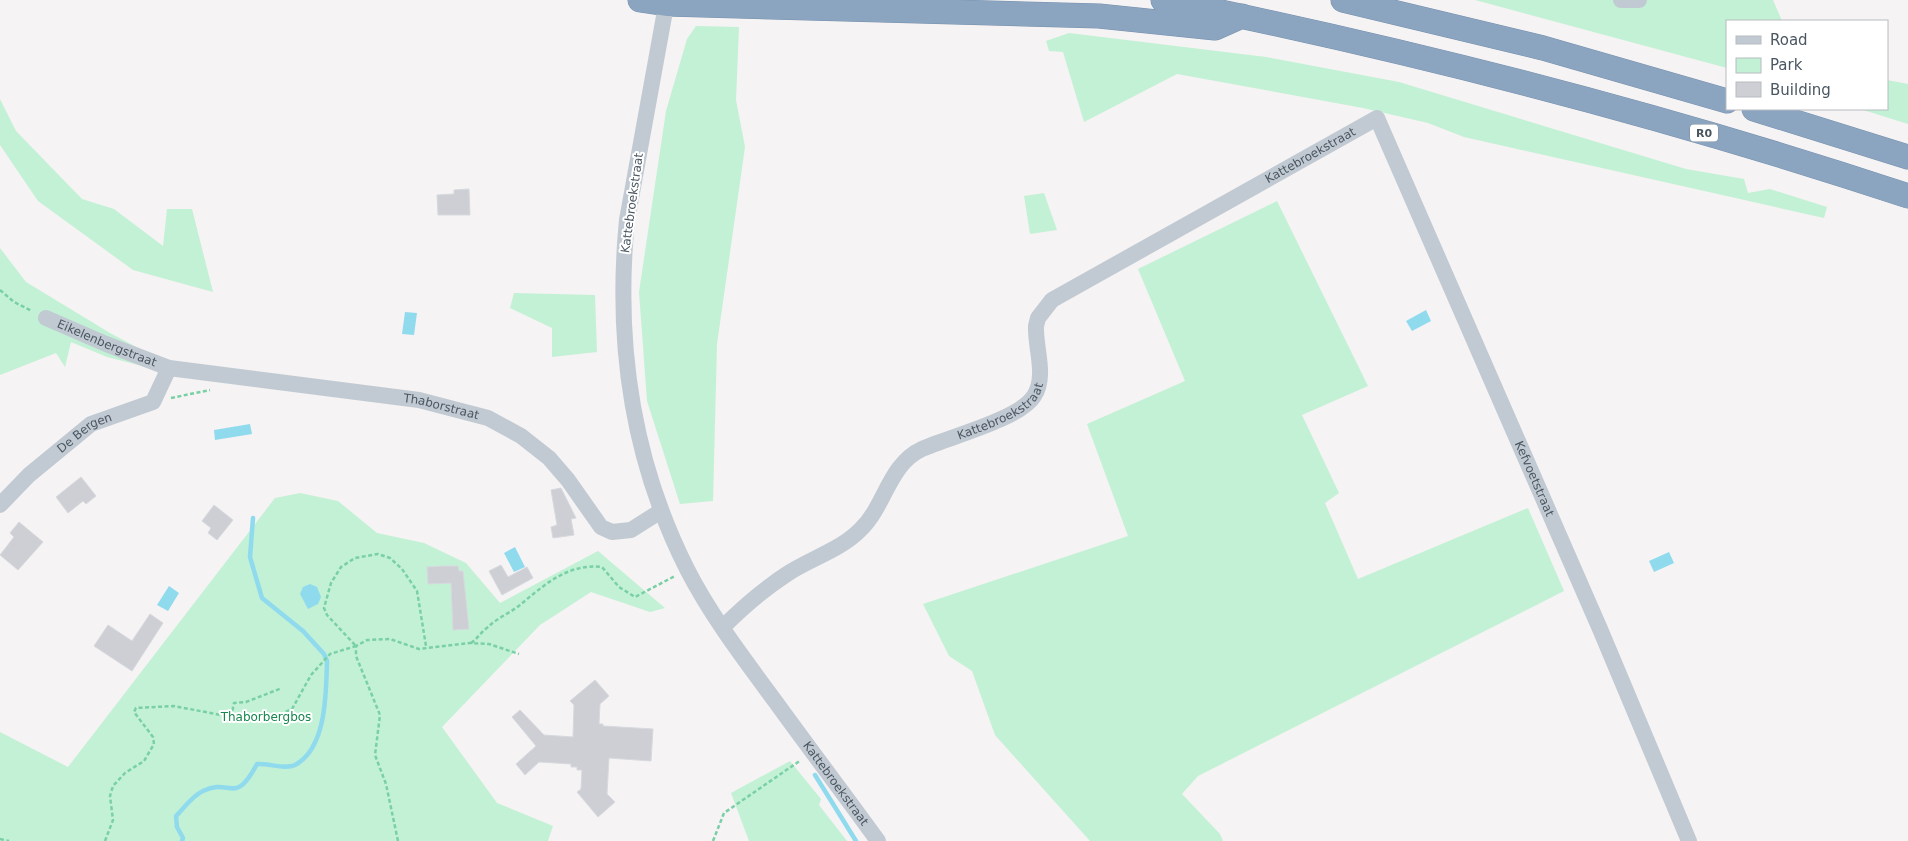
<svg xmlns="http://www.w3.org/2000/svg" width="1908" height="841" font-family="'DejaVu Sans',sans-serif">
  <rect width="100%" height="100%" fill="#f5f3f3"/>
  <path fill="#c3f1d5" d="M1475,0h298l9,21h-55v47z
    M696,26l43,1 -3,73 9,47 -28,197 -4,157 -33,3 -33,-103 -8,-109 27,-181 21,-72z
    M1069,33l197,24 133,25 287,87 58,10 4,14 22,-4 57,18 -3,11 -360,-81 -36,-14 -65,-15 -186,-34 -93,48 -21,-70 -14,-1 -3,-10z
    M1887,80l21,4v40l-48,-15h27z
    M0,99l16,32 66,68 32,10 49,37 4,-37h25l21,83 -80,-22 -95,-69 -38,-56z
    M1044,193l13,37 -27,4 -6,-38z
    M1277,201l91,185 -66,29 37,78 -14,10 33,76 170,-71 36,83 -366,185 -16,18 38,40 3,7h-133l-95,-106 -23,-64 -23,-15 -26,-52 205,-68 -41,-112 98,-43 -47,-112z
    M0,248l26,34 84,51 49,26 -5,10 -47,-12 -36,-15 -6,25 -9,-14 -56,22z
    M514,293l81,2 2,57 -45,5v-29l-42,-20z
    M300,493l38,8 39,32 47,10 42,20 34,40 98,-52 67,57 -15,4 -59,-20 -51,33 -98,102 55,76 56,23 -5,15h-548v-109l68,35 207,-269z
    M790,761l31,38 -2,6 28,36h-98l-18,-48z"/>
  <path fill="#90daee" d="M1426,310l5,11 -19,10 -6,-10z
    M405,312l12,1 -3,22 -12,-1z
    M250,424l2,10 -37,6 -1,-10z
    M515,547l10,20 -11,5 -10,-19z
    M1669,552l5,11 -20,9 -5,-11z
    M310,584l7,3 4,10 -3,7 -10,5 -8,-15 3,-7z
    M169,586l10,7 -11,18 -11,-6z"/>
  <g fill="none" stroke-linecap="round" stroke-linejoin="round">
    <path stroke="#90daee" stroke-width="4.5" d="M815,775l41,66
      M182,841l1,-3 -6,-11 -1,-11c8,-8 16,-20 27,-25 28,-14 31,16 54,-27 12,-1 28,6 38,1 32,-17 31,-73 32,-104l-3,-7 -21,-23 -41,-33 -12,-41 3,-39"/>
  </g>
  <path fill="#cdcfd5" stroke="#d7d9de" d="M469,189l1,26h-32l-1,-20 17,-1v-4z
    M81,477l15,19 -10,8 -3,-3 -15,12 -12,-16z
    M561,488l15,30 -5,1 3,16 -21,3 -2,-11 6,-2 -6,-35z
    M214,505l19,15 -16,20 -9,-7 3,-5 -9,-7z
    M19,522l24,20 -25,28 -18,-15 14,-18 -4,-4z
    M501,565l7,12 19,-10 6,11 -31,17 -13,-24z
    M443,566h15l1,5h4l6,58 -16,1 -2,-47 -23,1 -1,-17z
    M150,614l13,9 -31,48 -38,-25 14,-21 24,16z
    M595,680l14,16 -9,8 -1,20h4v2l50,3 -2,32 -42,-3 -2,36 8,8 -17,15 -21,-25 4,-3 1,-19h-5v-3h-6v-3l-32,-2 -14,13 -9,-11 20,-18 -24,-29 8,-7 24,25 29,2 1,-32 -4,-4z"/>
  <g fill="none" stroke-linecap="round" stroke-linejoin="round">
    <defs>
      <path id="highway" d="M640,0l27,4 432,12 116,12 27,-12
        M1163,0c252,51 501,115 745,196
        M1343,0l200,48 184,53
        M1754,109l154,48"/>
    </defs>
    <use href="#highway" stroke="#7690ad" stroke-width="25"/>
    <path stroke="#7ad0a6" stroke-width="2.5" stroke-dasharray="4 2.5" stroke-linecap="butt" d="M0,290l14,12 18,9
      M171,398l39,-8
      M471,643c7,-5 10,-11 17,-16 9,-9 22,-14 32,-22 24,-20 48,-42 82,-38l17,20 16,10 40,-21
      M355,645l-28,-30 -3,-7 7,-25 10,-16 14,-9 23,-4 12,4 12,11 15,22 9,55
      M231,717l3,-14 12,-1 36,-14
      M0,839l9,2
      M105,841l8,-21 -3,-24 3,-10 12,-13 19,-12 10,-17 -1,-7 -19,-25 2,-4 38,-2 57,11h43l18,-8 19,-34 19,-21 26,-8
      M398,841l-12,-57 -11,-29 5,-40 -24,-59v-10l11,-6 23,-1 29,10 51,-6 19,1 30,10
      M713,841l11,-28 77,-53"/>
    <g stroke="#c1cad2" stroke-width="16">
      <path id="s1" d="M667,0l-40,220c-12,122 4,238 60,349 24,47 57,90 88,132 34,47 69,93 103,140"/>
      <path d="M1621,0h18"/>
      <path id="s2" d="M46,318l60,26 63,24 250,32 69,18 33,18 28,22 19,22 33,47 11,5 19,-2 30,-19"/>
      <path id="s3" d="M0,505l29,-30 62,-51 62,-22 16,-34"/>
      <path id="s4" d="M723,627c19,-19 41,-38 64,-53 24,-16 54,-24 74,-45 24,-23 28,-65 61,-80 27,-12 98,-30 112,-53 13,-20 1,-48 2,-70l2,-8 14,-18 325,-182 223,511 89,212"/>
    </g>
    <use href="#highway" stroke="#8ba5c1" stroke-width="24"/>
  </g>
  <g text-anchor="middle" dominant-baseline="central" stroke-width="4" stroke-linejoin="round" paint-order="stroke">
    <rect fill="#fff" stroke="#808990" stroke-width="1" x="1690" y="124.5" width="28" height="17" rx="4"/>
    <g font-size="11" font-weight="bold" fill="#4a5661">
      <text x="1704" y="133">R0</text>
    </g>
    <g font-size="12" fill="#4a5661" stroke="#fff">
      <text stroke="none"><textPath href="#s4" startOffset="796">Kattebroekstraat</textPath></text>
      <text transform="translate(632 203) rotate(-82)">Kattebroekstraat</text>
      <text stroke="none"><textPath href="#s2" startOffset="66">Eikelenbergstraat</textPath></text>
      <text stroke="none"><textPath href="#s2" startOffset="408">Thaborstraat</textPath></text>
      <text stroke="none"><textPath href="#s4" startOffset="361">Kattebroekstraat</textPath></text>
      <text stroke="none"><textPath href="#s3" startOffset="112">De Bergen</textPath></text>
      <text stroke="none"><textPath href="#s4" startOffset="1266">Kefvoetstraat</textPath></text>
      <text stroke="none"><textPath href="#s1" startOffset="844">Kattebroekstraat</textPath></text>
    </g>
    <g font-size="12" fill="#17864f" stroke="#fff">
      <text x="266" y="717">Thaborbergbos</text>
    </g>
  </g>
  <rect x="1726" y="20" width="162" height="90" fill="#ffffff" stroke="#b7bbc0"/>
  <rect x="1736" y="36" width="25" height="8" fill="#c1cad2" stroke="#b7bbc0"/>
  <text x="1770" y="45" font-size="15" fill="#4a5661">Road</text>
  <rect x="1736" y="58" width="25" height="15" fill="#c3f1d5" stroke="#b7bbc0"/>
  <text x="1770" y="70" font-size="15" fill="#4a5661">Park</text>
  <rect x="1736" y="82" width="25" height="15" fill="#cdcfd5" stroke="#b7bbc0"/>
  <text x="1770" y="95" font-size="15" fill="#4a5661">Building</text>
</svg>
